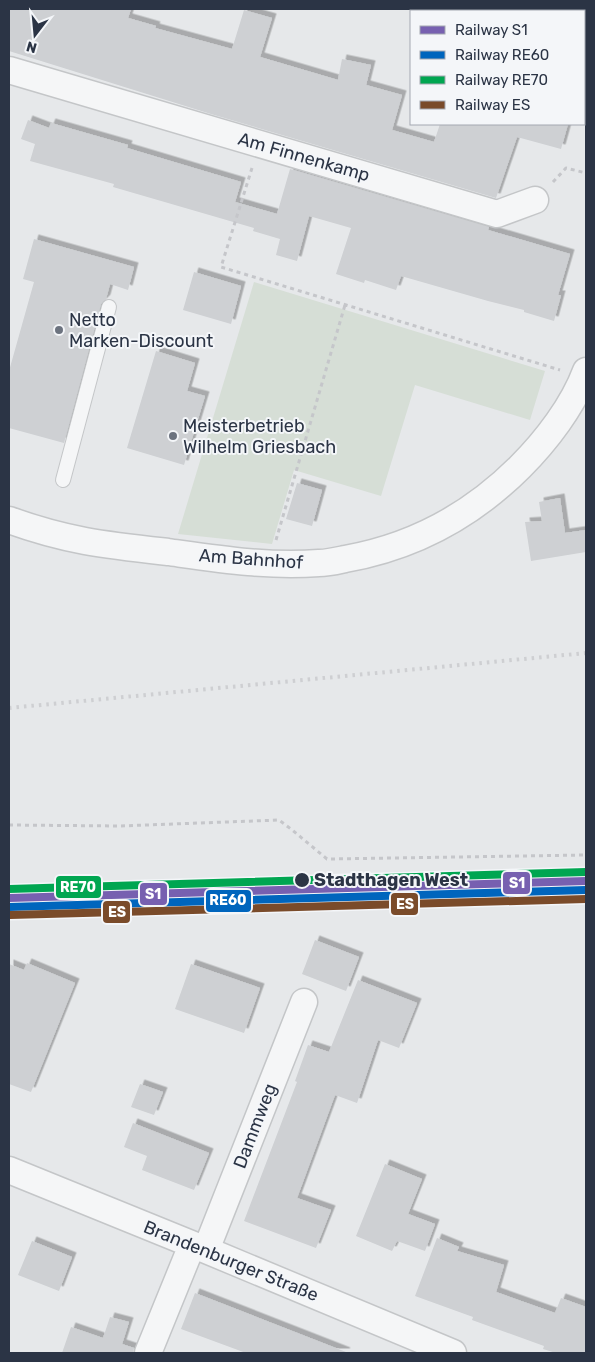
<svg xmlns="http://www.w3.org/2000/svg" width="595" height="1362" font-family="Rubik,sans-serif">
  <defs>
    <filter id="shadow"><feDropShadow dx="4.5" dy="-4.5" stdDeviation="0" flood-color="#0004"/></filter>
  </defs>
  <rect width="100%" height="100%" fill="#e6e8ea"/>
  <path fill="#d6ded6" d="M254,282l291,89 -15,49 -115,-35 -34,111 -87,-26 -22,74 -94,-10z"/>
  <path fill="#ced0d3" filter="url(#shadow)" d="M9,9h122l-3,9 28,8 -1,2 77,21 12,-39 28,8 -12,39 78,23 4,-21 29,6 -5,20 36,10 -10,35 42,12 6,-18h128l-7,25 -44,-12 -21,61 -285,-84 -202,-63z
    M28,120l21,8 2,-5 77,22 -1,3 114,34 -6,20 42,12 13,-45 199,58 -1,3 82,24 -12,41h3l-7,26 -30,-9v-2l-36,-9 -87,-25 -5,14 -31,-10 -1,3 -28,-9 15,-46 -42,-12 -12,45 -21,-6 4,-16 -27,-8 1,-3 -141,-41 1,-3 -84,-23 5,-17 -14,-5z
    M34,239l100,28 -6,23 -18,-6 -4,15 -5,5 -37,139 -55,-15v-57l25,-89 -11,-3z
    M194,272l47,14 -10,38 -48,-14z
    M156,351l39,12 -8,28 18,5 -21,69 -57,-17z
    M297,483l25,7 -10,36 -26,-7z
    M560,498l5,35 21,-3v22l-55,9 -6,-39 17,-1 -3,-19z
    M315,940l44,17 -13,34 -44,-17z
    M27,963l48,20 -44,109 -22,-8v-120l15,6z
    M191,964l69,24 -16,45 -69,-24z
    M358,980l59,23 -18,45 -21,-8 -21,63 -22,-8 -38,103 34,12 -15,38 -72,-27 53,-139 -2,-1 13,-36 21,7z
    M140,1084l23,8 -9,23 -23,-8z
    M133,1123l76,30 -15,37 -52,-20 5,-14 -23,-9z
    M385,1164l37,15 -14,35 27,10 -10,27 -28,-10 -5,10 -36,-15z
    M437,1238l22,9 -2,4 47,14 -8,27 59,21 6,-15 25,9v46h-30l-13,-4 1,-3 -72,-26 1,-3 -58,-21z
    M32,1241l40,16 -13,34 -41,-16z
    M195,1293l151,59 -1,1h-99l-65,-24z
    M110,1317l19,5 -7,22 12,4 -1,5h-71l9,-26 32,11z"/>
  <g fill="none" stroke-linecap="round" stroke-linejoin="round">
    <defs>
      <path id="lane" d="M63,480l46,-173"/>
      <path id="street" d="M9,70l488,144 38,-14
        M9,520c25,9 50,16 76,21 28,5 56,8 83,11 50,7 100,15 151,11 9,0 17,-2 26,-4 68,-12 126,-43 175,-92 26,-26 53,-61 66,-96
        M9,1170l197,80 247,103
        M206,1250l98,-248
        M148,1353l44,-108"/>
    </defs>
    <use href="#lane" stroke="#c4c6c8" stroke-width="16"/>
    <use href="#street" stroke="#c4c6c8" stroke-width="29"/>
    <path stroke="#c5c6ca" stroke-width="3" stroke-dasharray="4 4" stroke-linecap="butt" d="M252,168l-31,99 339,103
      M553,182l13,-14 20,5
      M276,540l69,-235
      M9,825l111,1 159,-6 12,9 36,30 259,-4"/>
    <use href="#lane" stroke="#f5f6f7" stroke-width="14"/>
    <use href="#street" stroke="#f5f6f7" stroke-width="26"/>
    <path stroke="#cecfd2" stroke-width="4" stroke-dasharray="2.5 5" stroke-linecap="butt" d="M9,708l577,-55"/>
    <defs>
      <path id="rail-1" d="M9,898l577,-17"/>
      <path id="rail-2" d="M9,907l577,-17"/>
      <path id="rail-3" d="M9,889l577,-17"/>
      <path id="rail-4" d="M10,915l576,-16"/>
    </defs>
    <use href="#rail-1" stroke="#f4f6f9" stroke-width="11"/>
    <use href="#rail-2" stroke="#f4f6f9" stroke-width="11"/>
    <use href="#rail-3" stroke="#f4f6f9" stroke-width="11"/>
    <use href="#rail-4" stroke="#f4f6f9" stroke-width="11"/>
    <use href="#rail-1" stroke="#7760b0" stroke-width="8"/>
    <use href="#rail-2" stroke="#0065bd" stroke-width="8"/>
    <use href="#rail-3" stroke="#00a651" stroke-width="8"/>
    <use href="#rail-4" stroke="#7a4b2a" stroke-width="8"/>
  </g>
  <g fill="#6c737f" stroke="#f4f6f9" stroke-width="2">
    <circle cx="59" cy="330" r="5"/>
    <circle cx="173" cy="436" r="5"/>
  </g>
  <circle fill="#2b3445" stroke="#f4f6f9" stroke-width="2" cx="302" cy="880" r="8"/>
  <g text-anchor="middle" dominant-baseline="central" stroke-width="4" stroke-linejoin="round" paint-order="stroke">
    <g font-size="18" fill="#2b3445" stroke="#f4f6f9">
      <text transform="translate(304 157) rotate(16)">Am Finnenkamp</text>
      <text transform="translate(251 559) rotate(4)">Am Bahnhof</text>
      <text transform="translate(255 1126) rotate(-69)">Dammweg</text>
      <text transform="translate(231 1261) rotate(22)">Brandenburger Straße</text>
    </g>
    <g font-size="18" fill="#2b3445" stroke="#f4f6f9" text-anchor="start">
      <text x="69" y="320">Netto<tspan x="69" dy="21">Marken-Discount</tspan></text>
      <text x="183" y="426">Meisterbetrieb<tspan x="183" dy="21">Wilhelm Griesbach</tspan></text>
    </g>
    <g font-size="18" font-weight="bold" fill="#2b3445" stroke="#f4f6f9" text-anchor="start">
      <text x="314" y="880">Stadthagen West</text>
    </g>
  </g>
  <g stroke="#f4f6f9" stroke-width="2">
    <rect x="502" y="871" width="29" height="24" rx="5" fill="#7760b0"/>
    <rect x="55" y="875" width="47" height="24" rx="5" fill="#00a651"/>
    <rect x="139" y="882" width="29" height="24" rx="5" fill="#7760b0"/>
    <rect x="205" y="889" width="47" height="24" rx="5" fill="#0065bd"/>
    <rect x="390" y="892" width="29" height="24" rx="5" fill="#7a4b2a"/>
    <rect x="102" y="900" width="29" height="24" rx="5" fill="#7a4b2a"/>
  </g>
  <g font-size="14" text-anchor="middle" font-weight="bold" fill="#fff">
    <text x="517" y="888">S1</text>
    <text x="78" y="892">RE70</text>
    <text x="153" y="899">S1</text>
    <text x="228" y="905">RE60</text>
    <text x="405" y="909">ES</text>
    <text x="117" y="917">ES</text>
  </g>
  <rect width="595" height="1362" fill="none" stroke="#2b3445" stroke-width="20"/>
  <rect x="410" y="10" width="175" height="115" fill="#f4f6f9" stroke="#a4a8b1"/>
  <rect x="420" y="26" width="25" height="8" fill="#7760b0" stroke="#a4a8b1"/>
  <text x="455" y="35" font-size="15" fill="#2b3445">Railway S1</text>
  <rect x="420" y="51" width="25" height="8" fill="#0065bd" stroke="#a4a8b1"/>
  <text x="455" y="60" font-size="15" fill="#2b3445">Railway RE60</text>
  <rect x="420" y="76" width="25" height="8" fill="#00a651" stroke="#a4a8b1"/>
  <text x="455" y="85" font-size="15" fill="#2b3445">Railway RE70</text>
  <rect x="420" y="101" width="25" height="8" fill="#7a4b2a" stroke="#a4a8b1"/>
  <text x="455" y="110" font-size="15" fill="#2b3445">Railway ES</text>
  <g transform="translate(35 35) rotate(196)" stroke="#f4f6f9" stroke-width="4" paint-order="stroke">
  <path d="M0-4L9 19L0 12L-9 19Z" fill="#2b3445"/>
  <text y="-8" font-size="14" font-weight="bold" text-anchor="middle" fill="#2b3445">N</text>
  </g>
</svg>
